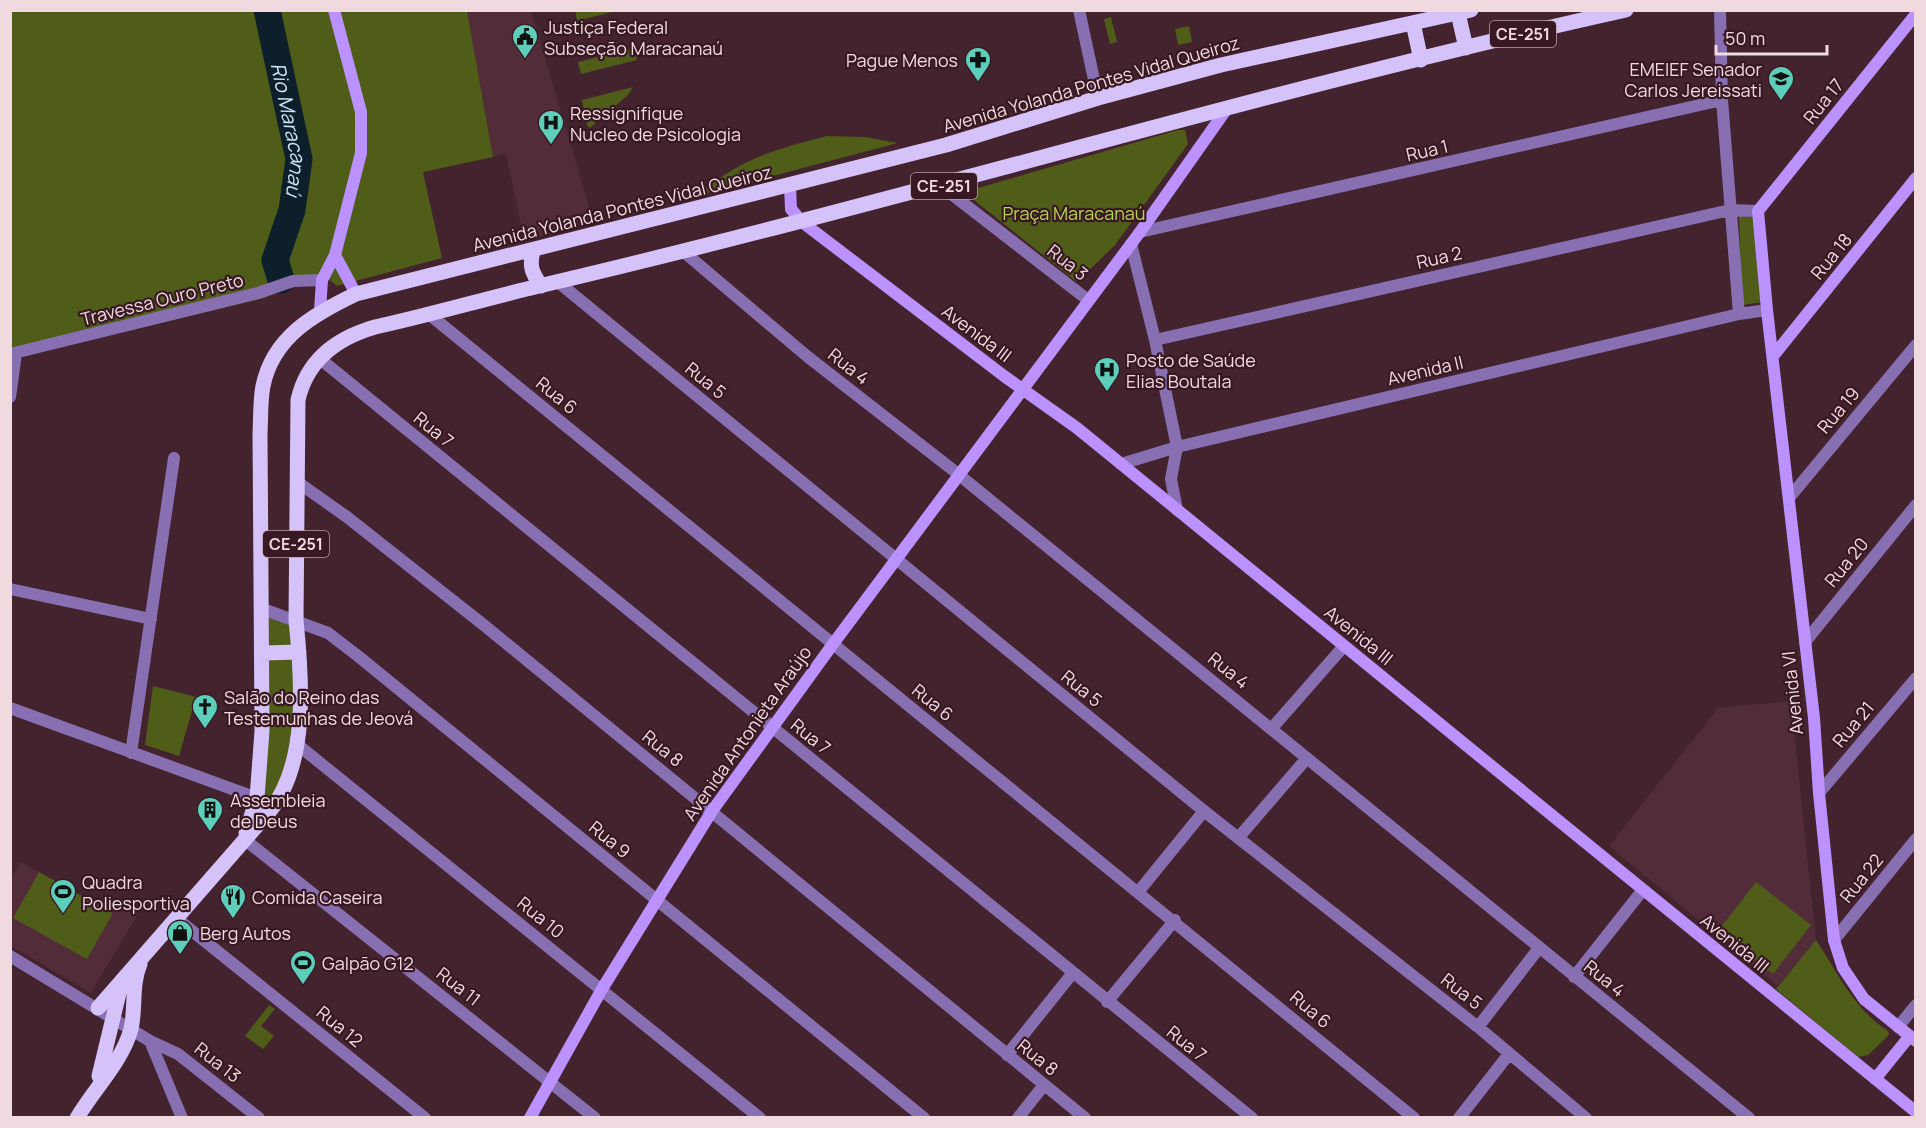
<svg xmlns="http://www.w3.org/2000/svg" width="1926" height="1128" font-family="Manrope,sans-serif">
  <rect width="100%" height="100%" fill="#43232d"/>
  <path fill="#532c39" d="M467,11h64l63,212 -70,17 -18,-87 -13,4z
    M1791,701l25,239 -38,46 -169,-140 109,-138z
    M21,862l91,51 7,-11 19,12 -47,79 -80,-47 -1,-67z"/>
  <path fill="#4f5d19" d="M575,10h41v1l-39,10z
    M10,11h457l26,146 -70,15 19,86 -105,28 -13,-11 -60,23 -253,61z
    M1111,17l6,25 -7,2 -6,-25z
    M1189,26l3,16 -14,3 -3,-16z
    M634,48l3,12 -56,14 -3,-12z
    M633,87l-5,8 -38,33 -3,-3 -5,-25z
    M1178,130h7l3,14 -73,101 -38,37 -103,-82 -2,-7 6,-5z
    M827,136l38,1 33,6 -202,53c45,-37 76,-46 131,-60z
    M1739,216l15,1 9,85 -21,3z
    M269,612l35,2 -1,131c-6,41 -20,49 -47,76l10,-97z
    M153,686l43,11 -17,59 -34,-11z
    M39,872l74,41 -26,46 -74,-41z
    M1756,882l55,43 -38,49 -55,-43z
    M1816,940c22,33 37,68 72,91l1,4 -21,20 -10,2 -82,-68z
    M269,1005l6,4 -14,17 13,10 -11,13 -18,-13z"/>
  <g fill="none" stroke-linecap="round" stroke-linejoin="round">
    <path stroke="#0d1f2b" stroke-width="27" id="s1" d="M267,10l32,149 -7,51 -17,50 6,20"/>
    <path stroke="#876fb1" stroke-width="12" d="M1079,10l19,88
      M1720,10l2,90 17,214
      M941,186l147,114
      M1140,232l582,-132
      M1131,244l24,96 22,107 -6,32 6,31
      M685,253l123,104 145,113 796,648
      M558,282l646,529 274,216 108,91
      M430,315l984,803
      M1155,340l575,-130 28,1
      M10,354l248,-61 35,-12 29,-1
      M319,358l933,760
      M10,397l6,-43
      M1121,464l56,-17 562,-133 28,-4
      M296,481l51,36 138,109 600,492
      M1789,498l127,-153
      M10,589l141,30
      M263,609l65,24 30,23 566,462
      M1805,642l111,-137
      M10,708l247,90
      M1272,728l72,-82
      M298,745l462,373
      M131,753l43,-295
      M1819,793l97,-115
      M1239,837l68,-79
      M244,839l351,279
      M1139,891l65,-80
      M176,918l249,200
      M1834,940l82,-101
      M10,956l140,85 28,13 81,64
      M1574,977l68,-86
      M1107,1002l68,-82
      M1478,1027l61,-79
      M1898,1027l18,-22
      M150,1041l32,77
      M1007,1055l65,-81
      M1018,1118l26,-33
      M1459,1118l50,-64"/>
    <path stroke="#ba91fd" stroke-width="12" d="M1916,14l-158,197 9,99 47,408 5,75 15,147 9,28 21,31 52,42
      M790,186l1,23 11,13 202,154 73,52 839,684
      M335,255l21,39
      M320,311l2,-31 13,-25 26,-102v-41l-27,-102
      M1774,355l142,-177
      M1875,1079l34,-42
      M530,1118l72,-129 110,-178 121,-167 307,-412 88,-125"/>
    <path stroke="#d5c2f9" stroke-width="15" d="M1458,13l8,35
      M1413,23l8,37
      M533,251c-4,15 -1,22 8,35
      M263,653l36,-1
      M246,833l11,-35 5,-67 -2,-298c1,-15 0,-32 3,-47 10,-49 51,-72 93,-92l590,-149 152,-47 123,-33 250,-55
      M98,1008l171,-196c40,-48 33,-133 27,-192l2,-220c9,-40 39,-62 77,-73 55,-12 109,-28 164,-41 364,-85 722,-195 1087,-276
      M99,1076l22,-91
      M77,1118c17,-29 45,-56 54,-89 5,-22 0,-43 9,-65"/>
  </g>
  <defs>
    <symbol id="civic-pin" viewBox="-11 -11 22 30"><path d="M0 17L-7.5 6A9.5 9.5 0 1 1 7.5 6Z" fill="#5cceba" stroke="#381923"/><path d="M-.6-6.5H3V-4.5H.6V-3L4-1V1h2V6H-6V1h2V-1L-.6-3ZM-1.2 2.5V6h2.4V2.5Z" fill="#111"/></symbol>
    <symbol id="pharmacy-pin" viewBox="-11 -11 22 30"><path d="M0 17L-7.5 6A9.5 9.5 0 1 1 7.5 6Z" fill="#5cceba" stroke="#381923"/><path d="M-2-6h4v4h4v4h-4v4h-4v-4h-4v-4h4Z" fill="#111"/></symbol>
    <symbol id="school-pin" viewBox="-11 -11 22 30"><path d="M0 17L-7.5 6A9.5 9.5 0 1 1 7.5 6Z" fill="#5cceba" stroke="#381923"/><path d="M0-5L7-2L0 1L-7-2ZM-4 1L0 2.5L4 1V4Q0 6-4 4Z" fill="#111"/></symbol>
    <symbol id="hospital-pin" viewBox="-11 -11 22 30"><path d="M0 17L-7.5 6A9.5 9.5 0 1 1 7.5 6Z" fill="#5cceba" stroke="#381923"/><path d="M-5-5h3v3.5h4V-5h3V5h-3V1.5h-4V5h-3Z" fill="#111"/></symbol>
    <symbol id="church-pin" viewBox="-11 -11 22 30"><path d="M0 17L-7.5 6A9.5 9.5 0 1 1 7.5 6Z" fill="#5cceba" stroke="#381923"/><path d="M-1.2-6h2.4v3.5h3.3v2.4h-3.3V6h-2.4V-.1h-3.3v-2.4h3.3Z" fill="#111"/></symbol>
    <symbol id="building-pin" viewBox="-11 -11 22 30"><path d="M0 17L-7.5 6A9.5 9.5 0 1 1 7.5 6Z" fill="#5cceba" stroke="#381923"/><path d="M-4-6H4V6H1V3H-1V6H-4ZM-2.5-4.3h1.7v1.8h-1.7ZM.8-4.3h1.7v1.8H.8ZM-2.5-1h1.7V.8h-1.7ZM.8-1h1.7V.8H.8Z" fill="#111"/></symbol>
    <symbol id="stadium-pin" viewBox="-11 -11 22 30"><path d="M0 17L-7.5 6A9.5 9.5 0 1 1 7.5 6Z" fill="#5cceba" stroke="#381923"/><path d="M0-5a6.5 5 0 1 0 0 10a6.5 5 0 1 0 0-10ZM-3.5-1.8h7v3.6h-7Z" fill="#111"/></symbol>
    <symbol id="restaurant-pin" viewBox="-11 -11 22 30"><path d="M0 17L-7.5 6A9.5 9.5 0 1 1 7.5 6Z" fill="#5cceba" stroke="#381923"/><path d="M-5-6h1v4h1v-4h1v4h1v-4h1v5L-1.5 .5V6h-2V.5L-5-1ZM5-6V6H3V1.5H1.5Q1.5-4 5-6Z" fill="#111"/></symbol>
    <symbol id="shop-pin" viewBox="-11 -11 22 30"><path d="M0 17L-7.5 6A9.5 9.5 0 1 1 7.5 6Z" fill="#5cceba" stroke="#381923"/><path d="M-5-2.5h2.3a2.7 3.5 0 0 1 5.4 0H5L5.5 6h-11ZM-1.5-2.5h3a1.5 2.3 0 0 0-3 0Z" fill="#111"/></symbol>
  </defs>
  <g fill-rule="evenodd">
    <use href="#civic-pin" x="510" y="22" width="30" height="40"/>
    <use href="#pharmacy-pin" x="963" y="45" width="30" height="40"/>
    <use href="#school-pin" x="1766" y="64" width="30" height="40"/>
    <use href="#hospital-pin" x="536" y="108" width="30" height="40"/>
    <use href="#hospital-pin" x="1092" y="355" width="30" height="40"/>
    <use href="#church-pin" x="190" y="692" width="30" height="40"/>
    <use href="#building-pin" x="195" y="795" width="30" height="40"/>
    <use href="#stadium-pin" x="48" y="877" width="30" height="40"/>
    <use href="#restaurant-pin" x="218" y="882" width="30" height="40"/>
    <use href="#shop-pin" x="165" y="918" width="30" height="40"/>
    <use href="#stadium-pin" x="288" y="948" width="30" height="40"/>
  </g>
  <g text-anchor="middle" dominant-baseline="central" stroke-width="4.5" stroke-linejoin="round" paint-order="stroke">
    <g fill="#381923" stroke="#b9a0a7" stroke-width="1.5">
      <rect x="1490" y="21" width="66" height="26" rx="4.5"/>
      <rect x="911" y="173" width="66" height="26" rx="4.5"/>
      <rect x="263" y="531" width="66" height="26" rx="4.5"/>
    </g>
    <g font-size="16" font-weight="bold" fill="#f0dadf">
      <text x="1523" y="34">CE-251</text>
      <text x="944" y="186">CE-251</text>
      <text x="296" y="544">CE-251</text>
    </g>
    <g font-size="18" fill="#f0dadf" stroke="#381923" text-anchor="start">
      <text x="544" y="27">Justiça Federal<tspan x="544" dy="21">Subseção Maracanaú</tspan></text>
      <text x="958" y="60" text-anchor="end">Pague Menos</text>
      <text x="1762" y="69" text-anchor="end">EMEIEF Senador<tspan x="1762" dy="21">Carlos Jereissati</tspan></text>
      <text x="570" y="113">Ressignifique<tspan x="570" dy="21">Nucleo de Psicologia</tspan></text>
      <text x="1126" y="360">Posto de Saúde<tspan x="1126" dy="21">Elias Boutala</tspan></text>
      <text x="224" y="697">Salão do Reino das<tspan x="224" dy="21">Testemunhas de Jeová</tspan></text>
      <text x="230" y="800">Assembleia<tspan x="230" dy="21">de Deus</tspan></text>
      <text x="82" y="882">Quadra<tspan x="82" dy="21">Poliesportiva</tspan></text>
      <text x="252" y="897">Comida Caseira</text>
      <text x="200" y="933">Berg Autos</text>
      <text x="322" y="963">Galpão G12</text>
    </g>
    <g font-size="18" fill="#f0dadf" stroke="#381923">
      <text transform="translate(1091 84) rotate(-16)">Avenida Yolanda Pontes Vidal Queiroz</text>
      <text transform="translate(1823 101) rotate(-51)">Rua 17</text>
      <text transform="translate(1427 150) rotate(-13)">Rua 1</text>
      <text transform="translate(622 208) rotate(-14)">Avenida Yolanda Pontes Vidal Queiroz</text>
      <text transform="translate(1831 256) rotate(-51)">Rua 18</text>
      <text transform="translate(1439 257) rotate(-13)">Rua 2</text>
      <text transform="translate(1068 262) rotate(38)">Rua 3</text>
      <text transform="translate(162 299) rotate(-14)">Travessa Ouro Preto</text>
      <text transform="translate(977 333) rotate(37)">Avenida III</text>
      <text transform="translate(849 366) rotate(38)">Rua 4</text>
      <text transform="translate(1425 370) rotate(-13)">Avenida II</text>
      <text transform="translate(706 380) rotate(39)">Rua 5</text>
      <text transform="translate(557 395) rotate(39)">Rua 6</text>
      <text transform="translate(1838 410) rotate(-50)">Rua 19</text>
      <text transform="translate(434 429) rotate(39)">Rua 7</text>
      <text transform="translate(1846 562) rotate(-51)">Rua 20</text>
      <text transform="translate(1359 635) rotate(39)">Avenida III</text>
      <text transform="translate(1229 670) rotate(39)">Rua 4</text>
      <text transform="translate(1082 688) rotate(39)">Rua 5</text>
      <text transform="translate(1792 693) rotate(-96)">Avenida VI</text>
      <text transform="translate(933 702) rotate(39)">Rua 6</text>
      <text transform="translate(1853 724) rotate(-50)">Rua 21</text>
      <text transform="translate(747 733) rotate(-55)">Avenida Antonieta Araújo</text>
      <text transform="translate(811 736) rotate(39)">Rua 7</text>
      <text transform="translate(663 748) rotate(39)">Rua 8</text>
      <text transform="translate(610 839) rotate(39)">Rua 9</text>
      <text transform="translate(1861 878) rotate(-51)">Rua 22</text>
      <text transform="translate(541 917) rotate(39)">Rua 10</text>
      <text transform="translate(1735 943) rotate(39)">Avenida III</text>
      <text transform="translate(1605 978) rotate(39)">Rua 4</text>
      <text transform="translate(459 986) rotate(38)">Rua 11</text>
      <text transform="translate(1462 991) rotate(38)">Rua 5</text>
      <text transform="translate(1311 1009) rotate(40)">Rua 6</text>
      <text transform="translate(340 1026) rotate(39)">Rua 12</text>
      <text transform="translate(1187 1043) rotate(39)">Rua 7</text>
      <text transform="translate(1038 1057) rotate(39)">Rua 8</text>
      <text transform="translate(218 1062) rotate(38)">Rua 13</text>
    </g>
    <g font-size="18" fill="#b7d450" stroke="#381923">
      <text x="1074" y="213">Praça Maracanaú</text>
    </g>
    <g font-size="20" font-style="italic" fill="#cae5f9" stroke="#381923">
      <text stroke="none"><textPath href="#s1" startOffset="122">Rio Maracanaú</textPath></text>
    </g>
  </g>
  <rect width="1926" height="1128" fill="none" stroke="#f0dadf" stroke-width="24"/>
  <path d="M1716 45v9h111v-9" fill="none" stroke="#f0dadf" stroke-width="3"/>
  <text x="1725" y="45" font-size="18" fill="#f0dadf" stroke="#381923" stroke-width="4.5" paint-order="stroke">50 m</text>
</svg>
